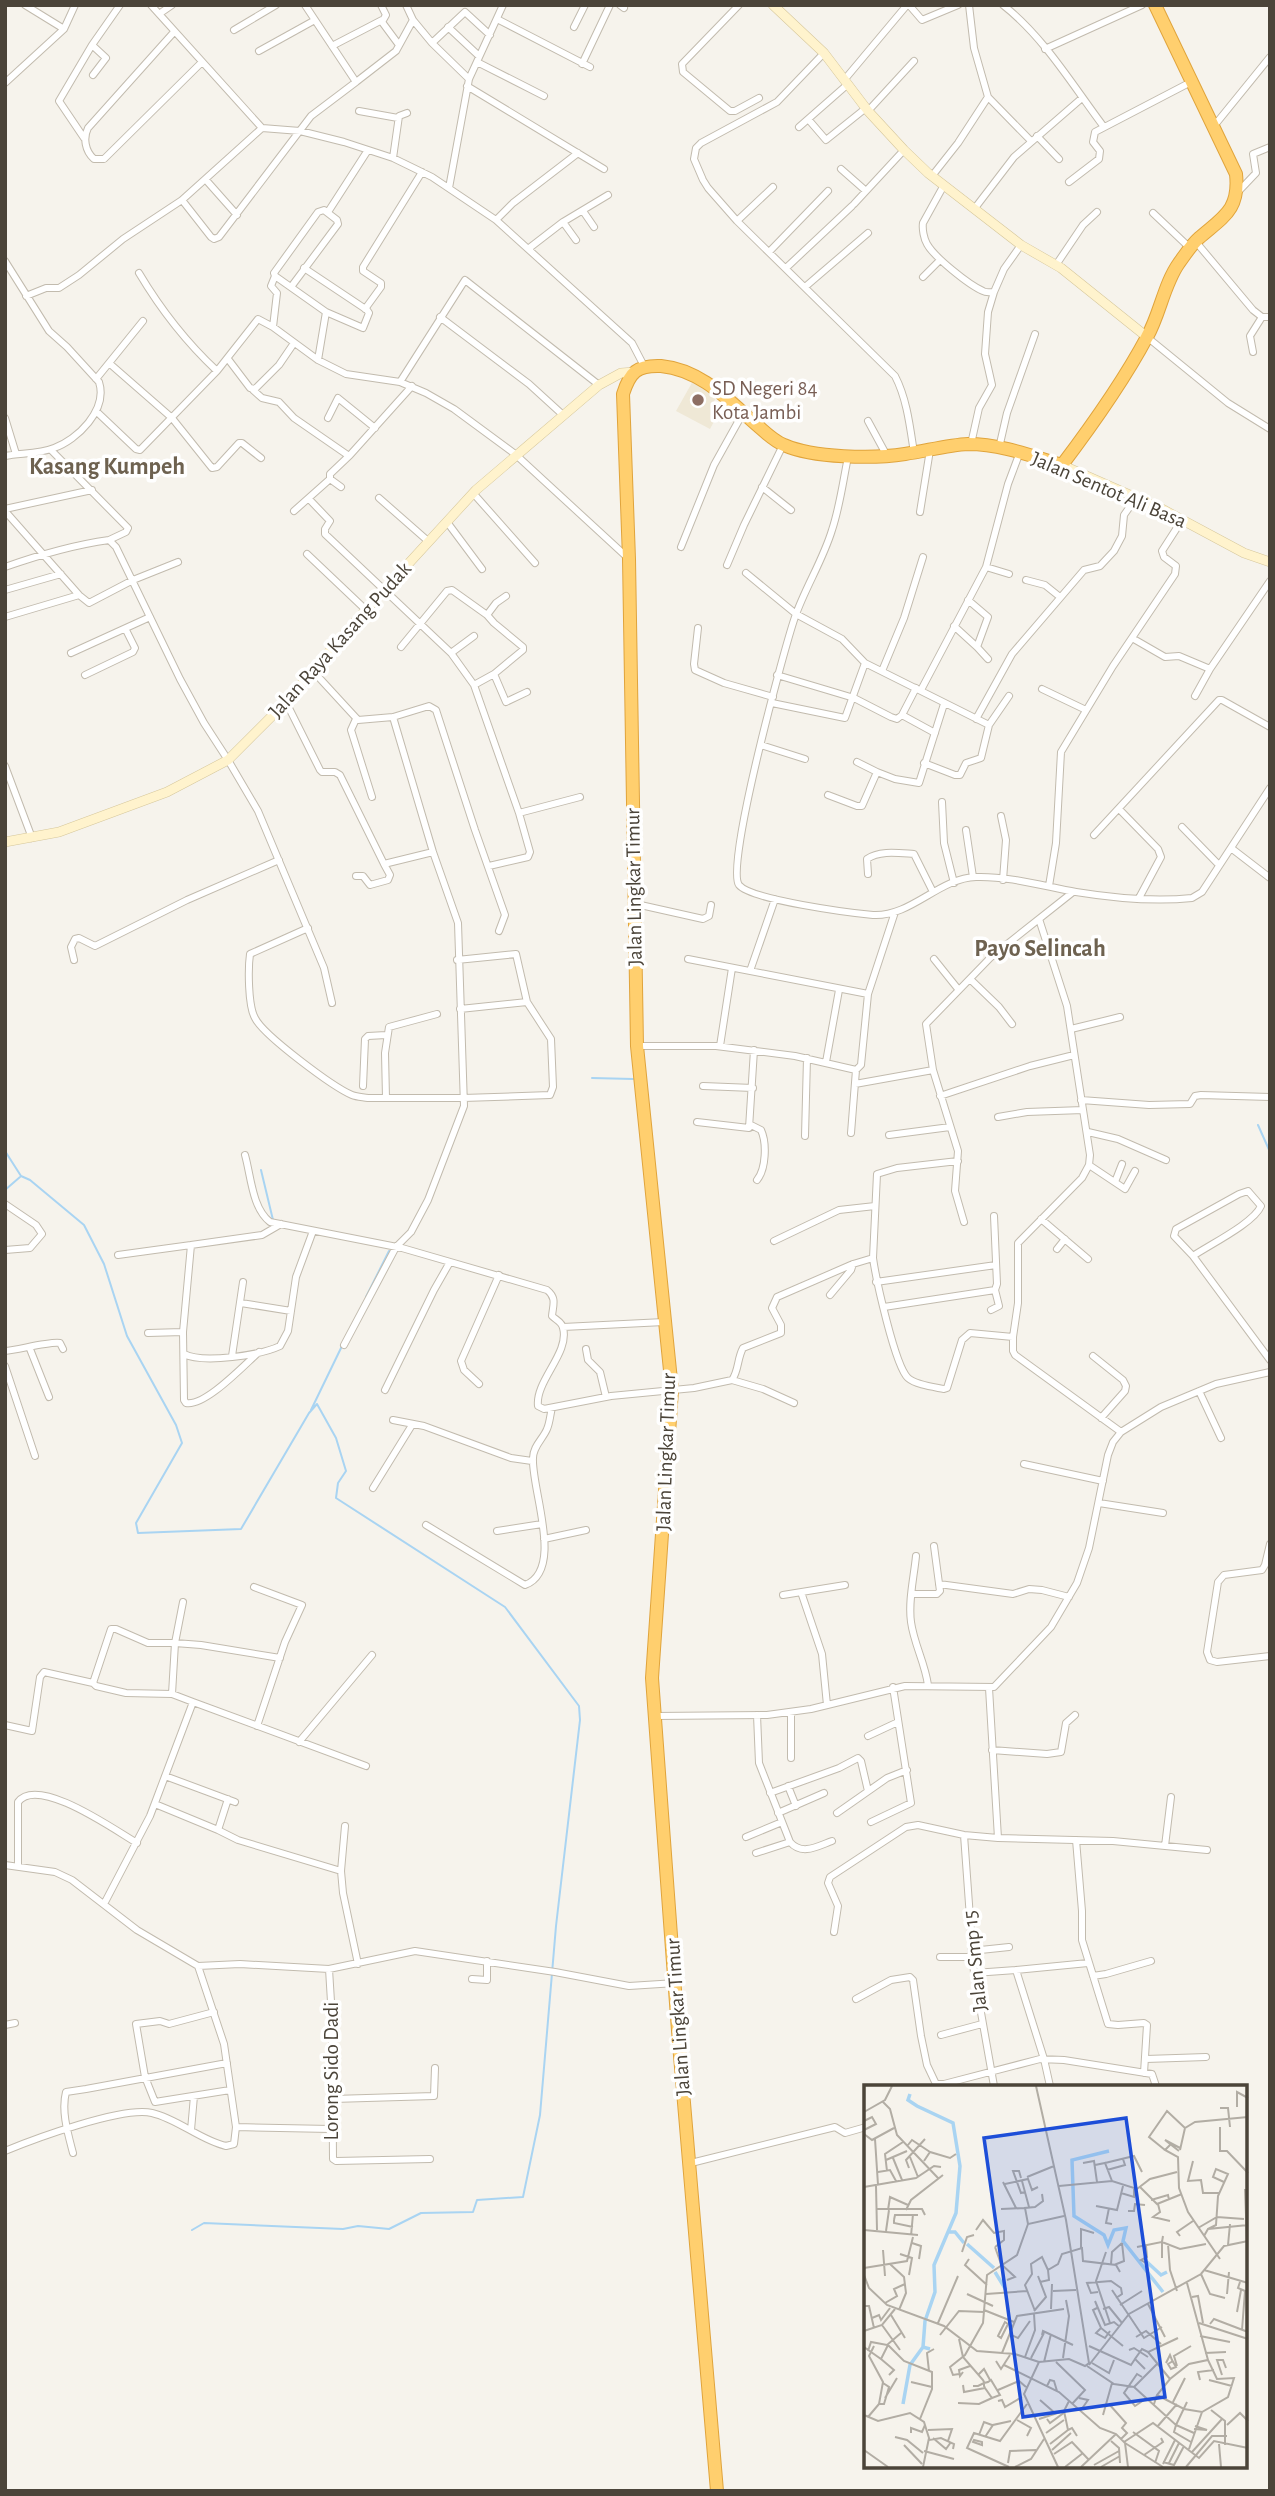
<svg xmlns="http://www.w3.org/2000/svg" width="1275" height="2496" font-family="'Alegreya Sans',sans-serif">
  <rect width="100%" height="100%" fill="#f6f3ec"/>
  <path fill="#efe8d6" d="M693,381l24,15 -5,9 8,5 -10,19 -34,-18z"/>
  <g fill="none" stroke-linecap="round" stroke-linejoin="round">
    <path stroke="#a9d4f2" stroke-width="2" d="M592,1078l41,1
      M1258,1125l12,27
      M5,1151l16,25 9,4 54,45 20,39 23,72 49,89 6,18 -46,80 2,10 103,-4 68,-116 8,-9 19,34 10,33 -8,12 -2,15 169,109 74,99 1,14 -24,206 -16,189 -17,82 -46,3 -4,12 -52,1 -32,16 -31,-3 -15,3 -139,-6 -12,7
      M261,1170l12,50
      M5,1190l15,-13
      M366,1297l23,-46
      M311,1410l31,-64"/>
    <defs>
      <path id="street" d="M25,5l39,24
        M151,5l111,123 38,3 44,11 49,16 39,19 64,43 136,123 12,23
        M381,5l5,10 -4,7 17,23
        M406,5l7,15
        M620,5l4,3
        M739,5l-57,59 1,8 47,39h5l24,-13
        M909,5l13,15 36,-15
        M969,5l5,43 14,49 43,44
        M1003,5c41,32 70,81 101,122
        M159,14l13,-9
        M497,19l93,48
        M448,27l31,29
        M574,27l11,-22
        M234,30l42,-25
        M174,32l-86,96c-5,10 -3,23 6,31h10l98,-97
        M332,46l50,-26
        M1045,49l97,-44
        M259,51l56,-31
        M824,53l-47,49 -76,41 -5,5 -2,11 9,21 5,8 29,33 158,155c12,23 15,51 19,77
        M477,62l67,34
        M582,64l28,-59
        M93,75l13,-17 -14,-13 28,-40
        M469,79l-37,-36 33,-31 25,23
        M845,79l62,-74
        M356,82l40,-31 17,-31 19,23
        M5,83l59,-54 11,-24
        M467,86l137,83
        M359,111l39,7
        M868,111l46,-50
        M808,119l18,21 40,-32
        M1214,126l56,-69
        M799,127l49,-43
        M1037,136l22,23
        M84,138l-25,-37 33,-56
        M393,158l6,-42 8,-3
        M841,169l25,22
        M932,176l26,-33 30,-46
        M206,180l31,35
        M1069,182l30,-23 1,-8 -7,-9 2,-10 96,-50
        M944,185l-21,38c-1,6 1,16 4,21 7,13 42,41 56,47 3,2 7,1 11,1l10,-23 17,-24
        M449,188l20,-109 34,-74
        M1237,193l19,-20 -3,-19 17,-7
        M182,200l29,37 3,2 5,-2 92,-121 45,-34 -51,-77
        M854,204l50,-54
        M975,208l39,-51 68,-59
        M583,211l11,16
        M328,212l40,-62
        M1153,213l37,35
        M496,220l17,-17 65,-50
        M737,221l36,-34
        M563,222l13,18
        M1196,242l57,68 9,7h8
        M528,249l35,-27 45,-27
        M769,252l59,-61
        M5,261l44,70 18,16 32,35c9,28 -22,58 -45,66 -15,6 -33,5 -49,8
        M1056,265l27,-40 14,-13
        M786,268l66,-62
        M275,276l51,36 37,16 6,-15 -2,-3 -63,-42
        M923,277l17,-17
        M805,287l63,-54
        M26,296l20,-8h13l20,-13 44,-36 59,-39 80,-72
        M365,309l16,-22v-4l-18,-12v-4l59,-95
        M440,317l89,67 34,31
        M273,327l4,-34 -6,-7 4,-10 -1,-3 44,-61 6,-2 13,10 1,4 -47,63
        M1147,337l81,66 42,26
        M1253,352l-3,-16 12,-19
        M228,359l22,29 5,1 24,-24 15,-22
        M318,360l8,-48
        M109,363l34,-42
        M217,371l41,-52 15,8 45,33 28,14 54,8 26,11 28,16 61,45 113,104
        M96,379l13,-16 63,55 40,50 5,-1 22,-24h3l19,15
        M400,382l65,-102 134,105
        M253,390l9,8 17,4 15,16 55,38
        M97,412l39,37 4,1 77,-79c-31,-29 -56,-61 -78,-98
        M5,418l11,36
        M328,418l10,-20 37,30
        M868,421l19,35
        M971,444l8,-36 13,-23 -7,-31 3,-42 6,-20
        M999,448l8,-35 28,-79
        M51,450l77,78 -2,4 -17,8
        M848,457c-5,24 -8,49 -16,73 -9,30 -27,58 -37,87 -11,32 -70,249 -56,268 12,15 112,28 134,30 38,2 66,-37 103,-38 33,-1 67,9 100,15 37,6 78,10 116,6l10,-6 68,-104
        M341,487l-11,-8v-5l20,-19 62,-69
        M762,487l29,23
        M473,493l62,70
        M379,498l49,43
        M309,499l21,22 -5,8v5l126,119 23,32 45,128 11,39 -2,5 -39,9
        M5,509l87,-19
        M5,511l74,84 10,8 44,-23 45,-18
        M294,511l36,-32
        M920,512l10,-62
        M447,522l35,47
        M681,547l33,-82 29,-52
        M307,554l59,56
        M727,565l17,-40 39,-80
        M5,567c34,-12 68,-22 104,-27l7,7 64,132 24,44 24,37 30,51 66,157 8,35
        M986,567l23,7
        M746,573l50,41 46,25 23,24 124,62 20,-29
        M1026,580l19,5 15,12
        M5,590l56,-16
        M968,600l20,17 -11,30 11,12
        M487,615l9,-12 10,-7
        M5,617l74,-22
        M954,626l23,21
        M698,628l-4,36 1,6 29,13 49,14
        M1132,638l33,19 14,-1 31,13
        M401,647l46,-56 5,-1 35,25 7,8 29,24v3l-29,24 -20,11
        M71,653l79,-36
        M451,653l23,-17
        M312,670l46,50 35,-3 36,-11 7,4 39,120 30,85 -6,16
        M882,671l22,-53 19,-61
        M494,674l12,28 21,-10
        M85,675l48,-23 2,-4 -9,-18
        M777,675l77,23 37,19 6,2 5,-4 33,18
        M1042,689l44,21
        M921,690l65,-123 22,-83 12,-32
        M1195,696l15,-27 60,-88
        M286,702l34,68 2,2h13l5,3 44,89 49,-12
        M772,703l73,15 20,-55
        M902,715l14,-27
        M356,719l-5,11 21,67
        M976,719l36,-65 72,-84 16,-4 14,-15 8,-15 2,-21 12,-17
        M761,745l44,14
        M857,762l20,10
        M924,763l31,12h5l6,-12 15,-5 8,-33
        M5,766l27,72
        M828,795l29,11h5l15,-34 18,7 24,4 25,-79
        M942,802l2,41 10,40
        M1119,809l39,40 3,8 -22,41
        M519,813l61,-16
        M1001,816l5,24 -3,40
        M1182,827l36,37
        M966,830l7,47
        M1094,835l125,-135h3l48,27
        M1231,848l39,30
        M868,874l-1,-15c12,-9 32,-6 47,-5l19,38
        M356,876h7l7,9 18,-5 2,-5 -6,-11
        M1049,886l7,-43 5,-91 52,-86 62,-92 1,-8 -12,-9 -2,-6 20,-31
        M636,904l67,15 6,-3 2,-11
        M308,928l-58,26c-2,14 -2,52 5,64 8,17 78,69 97,77 5,2 11,2 16,3h95l87,-3 3,-8 -2,-48 -24,-37 -67,7
        M688,959l180,35
        M934,959l24,30
        M74,960l-3,-13 4,-8 4,-1 16,8 92,-46 92,-40
        M457,960l59,-6 11,48
        M750,971l25,-72
        M970,979l29,28 13,17
        M1071,1029l49,-12
        M637,1046h79l79,10 61,14
        M720,1046l12,-78
        M826,1062l13,-72
        M855,1084l78,-14
        M363,1086l2,-47 3,-3 18,-1
        M703,1086l50,2
        M940,1096l90,-30 44,-11
        M386,1098l-1,-45 4,-26 48,-13
        M1081,1100l68,5 41,-1 5,-8 6,-1 69,2
        M998,1117l29,-5 56,-2
        M697,1122l52,6 5,-78
        M751,1125l10,5c6,13 5,39 -4,50
        M1088,1132l30,7 48,21
        M851,1133l5,-63 5,-5 7,-71 27,-82
        M889,1135l61,-8
        M805,1136l2,-78
        M245,1155c6,21 7,53 25,67l132,26 145,42c10,8 6,15 5,26 4,4 10,6 11,12 7,25 -28,53 -25,78l6,3 67,-13 83,-8 38,-8c7,-10 5,-21 11,-32l38,-15v-8l-9,-17 5,-11 76,-33 20,-6 4,-84 20,-6 61,-7
        M1089,1165l36,24 10,-18
        M1115,1182l7,-18
        M5,1204l31,21 6,9 -12,14 -25,2
        M1041,1219l47,40
        M964,1222l-9,-31 3,-40 -25,-81 -7,-46 65,-67 82,-65
        M774,1241l65,-31 36,-4
        M1057,1249l8,-10
        M118,1255l73,-10
        M1193,1256c16,-11 61,-33 68,-50l-13,-15 -9,3 -63,35 -2,7 19,20 77,104
        M873,1258c3,21 22,108 35,120 8,7 26,9 36,11l3,-1 15,-48 8,-7 43,4 5,-34v-60l64,-65 7,-13 1,-10 -23,-149 -28,-87
        M876,1282l120,-17
        M830,1295l21,-25 2,-6
        M241,1303l50,8
        M884,1307l111,-17 2,-6 -3,-68
        M991,1310l8,-4 -4,-16
        M563,1327l101,-5
        M148,1333l35,-1
        M1013,1337v14l2,4 106,77
        M344,1345l52,-98 15,-15 17,-32 36,-94 -6,-183 -25,-71 -40,-135
        M30,1349l19,48
        M586,1349l2,11 12,12 6,25
        M5,1351c13,-1 45,-10 55,-8l3,6
        M259,1352c-15,13 -54,55 -73,51l-2,-3 -1,-68 8,-87 71,-10 19,-11
        M184,1354c19,10 77,1 96,-8l8,-15 8,-54 17,-46
        M232,1356l11,-74
        M1093,1356l30,24 3,6 -1,5 -24,27
        M5,1366l30,90
        M732,1380l31,9 31,14
        M479,1384l-15,-14 -3,-9 38,-86
        M385,1390l49,-100 16,-28
        M1199,1391l22,47
        M393,1420l31,6 87,32 21,3
        M1024,1464l79,17
        M373,1488l39,-63
        M1099,1503l64,10
        M426,1525l99,60c40,-15 6,-96 8,-127 0,-12 10,-19 14,-29 3,-7 3,-14 5,-21
        M497,1531l45,-7
        M544,1539l42,-9
        M1270,1544l-5,21 -3,5 -38,5 -6,7 -11,70 3,8 7,2 53,-6
        M916,1556c-2,21 -8,45 -5,66 3,22 14,41 17,63
        M939,1584l74,10 16,-5 13,1 27,7
        M254,1587l48,18 -17,37 -28,84
        M801,1592l21,62 5,51
        M912,1594h25l3,-3 -6,-45
        M783,1595l62,-10
        M183,1602l-8,41 26,2 79,13
        M172,1694l-46,-1 -30,-7 -3,-3 18,-54h5l32,14h27l-3,51 21,8
        M757,1715l2,48 31,79c12,14 28,4 42,-1
        M655,1716l112,-1 44,-6 94,-23 89,1 57,-60 26,-44 12,-35 19,-93 5,-13 8,-10 40,-25 55,-23 54,-12
        M5,1725l27,6 8,-54 4,-5 49,11
        M868,1736l30,-14
        M299,1742l73,-87
        M992,1750l55,4 14,-2 5,-29 9,-8
        M791,1758v-46
        M165,1776l70,26
        M788,1786l8,20
        M770,1793l69,-25 19,-10 3,3 7,30
        M228,1799l-10,31 20,10 103,31
        M155,1804l63,26
        M778,1813l46,-20
        M837,1813l50,-35 20,-8
        M871,1822l40,-19 -18,-116
        M345,1826l-4,45 2,22 15,71
        M964,1835l10,138 20,113
        M746,1837l36,-15
        M998,1838l115,3 94,9
        M1076,1840l6,71v29l26,84 10,1 26,-2 3,2 -3,48
        M1165,1846l6,-49
        M756,1853l34,-11
        M5,1865l50,7 17,8 65,50 61,36 42,-2 89,5 86,-18 140,21 74,14 47,-3
        M18,1866v-64c20,-27 98,29 119,41
        M104,1904l46,-88 43,-114 173,64
        M834,1932l4,-26 -10,-23 2,-6 76,-50 12,-2 46,10 34,3 -9,-150
        M971,1951l38,-4
        M940,1957h32
        M198,1966l26,78 12,83 95,2
        M329,1969l3,49 1,141 3,2 94,-2
        M1016,1970l72,-7
        M974,1973l42,-3 28,89 6,27
        M1093,1976l13,-2 45,-13
        M472,1979l15,1v-19
        M856,1999l35,-19 19,-3 3,3 8,56 6,29 9,19h8l96,-25 24,1 88,14 4,12
        M214,2012l-45,12 -9,-3 -24,3 9,53 10,25 75,-12
        M5,2025l10,-2
        M941,2035l41,-11
        M1146,2059l60,-2
        M333,2099l101,-3 1,-28
        M191,2130l3,-34
        M5,2151c29,-12 118,-45 147,-38 26,6 48,27 74,33l8,-2 2,-17
        M73,2153c-5,-19 -12,-42 -7,-61l20,-3 141,-26
        M691,2163l144,-36 10,6 21,-6"/>
      <path id="secondary" d="M773,5l51,48 44,58 36,39 24,23 93,72 40,23 86,69
        M1062,465l100,44 82,44 26,9
        M5,842l54,-10 108,-40 61,-32 58,-58 68,-79 122,-133 123,-105 22,-12 13,-1"/>
      <path id="highway" d="M717,2491l-38,-447 -27,-366 20,-288 -35,-344 -8,-487 -6,-165c7,-22 14,-29 38,-28 41,4 68,35 97,60 8,7 16,15 26,19 29,13 90,14 121,9 21,-3 43,-9 63,-10 32,0 64,12 94,21 31,-41 61,-83 85,-128 13,-23 17,-53 32,-74 6,-8 12,-18 20,-25 24,-21 41,-28 37,-64l-81,-169"/>
    </defs>
    <use href="#street" stroke="#c2bbae" stroke-width="8"/>
    <use href="#secondary" stroke="#d6c79b" stroke-width="10"/>
    <use href="#highway" stroke="#e0a43c" stroke-width="14"/>
    <use href="#street" stroke="#fff" stroke-width="6"/>
    <use href="#secondary" stroke="#fff3cd" stroke-width="9"/>
    <use href="#highway" stroke="#ffcf6e" stroke-width="12"/>
  </g>
  <circle fill="#8d6e63" stroke="#fff" stroke-width="2.5" cx="698" cy="400" r="7"/>
  <g text-anchor="middle" dominant-baseline="central" stroke-width="7" stroke-linejoin="round" paint-order="stroke">
    <g font-size="21" fill="#785e54" stroke="#fff" text-anchor="start">
      <text x="712" y="388">SD Negeri 84<tspan x="712" dy="24">Kota Jambi</tspan></text>
    </g>
    <g font-size="21" fill="#4b4439" stroke="#fff">
      <text transform="translate(1109 490) rotate(23)">Jalan Sentot Ali Basa</text>
      <text transform="translate(340 640) rotate(-48)">Jalan Raya Kasang Pudak</text>
      <text transform="translate(634 887) rotate(-91)">Jalan Lingkar Timur</text>
      <text transform="translate(666 1452) rotate(-88)">Jalan Lingkar Timur</text>
      <text transform="translate(975 1961) rotate(-96)">Jalan Smp 15</text>
      <text transform="translate(678 2017) rotate(-94)">Jalan Lingkar Timur</text>
      <text transform="translate(331 2071) rotate(-90)">Lorong Sido Dadi</text>
    </g>
    <g font-size="24" font-weight="bold" fill="#6e6250" stroke="#fff">
      <text x="107" y="467">Kasang Kumpeh</text>
      <text x="1040" y="949">Payo Selincah</text>
    </g>
  </g>
  <g transform="translate(864 2085)">
    <rect width="383" height="383" fill="#f6f3ec"/>
    <path fill="none" stroke="#a9d4f2" stroke-width="3.5" d="M46,9l-2,6 9,6 36,17 7,43 -4,47 -22,52 1,27 -10,29 -2,26M245,66l-37,9 2,56 30,19 4,10 6,-15 12,-2 -3,13 40,51M84,147h7l9,11M103,159l27,24M283,177l14,13 6,-3M131,187l11,18M39,319l7,-39 13,-18 7,2"/>
    <path fill="none" stroke="#b2ada4" stroke-width="2" d="M172,1l30,134 23,143 -4,3 -16,-7 -30,3 -15,32 34,73M19,17l7,7 7,26 41,43M373,22v-15l11,6M356,23h8l2,19M0,27l21,-12 7,-14M0,36l8,-4 4,7 -12,6M356,42v24h7l21,22M0,49l8,6 22,-12M11,54l3,46M44,60l4,-5 18,12M306,60l-5,5 13,7 1,31 9,24 32,47M301,65l-16,-13 18,-26 18,17 10,-6 53,-5M316,65l5,-22M315,66l-14,-11 15,8M46,72l8,20M29,73l9,22M22,75l21,-9M60,76l6,-9 20,6 6,-4M329,76l-5,20 13,-1 2,13h16M219,78l11,-2 3,21M241,78l29,-7 8,16M231,80l10,-2 7,18M45,83l-3,-8 19,-21M243,85l18,-5 -2,-6M23,86l-2,-17 18,-12M14,87l12,-2 6,11M163,92l27,-11M157,93l-2,-7h-6l8,22 4,-1M158,96l7,26M139,97l13,26M141,99l23,-5 4,11 6,-3M12,101l1,44M195,101l53,-5 25,8 13,-10 27,-7M0,102l52,-9 18,-12 7,1M276,102l17,17 25,-10M381,104l2,52M257,108l13,4v-8M287,115l17,-5 1,5M294,119l2,8 -7,5 17,4M232,121l21,4 6,-24M245,123l-3,15 6,1M12,124h46l3,6M137,124l24,-1M24,125l2,-13 18,8M42,125l5,-10 32,-25M264,126h6l1,-7 10,1M30,135l1,-5h23M30,135v3l19,4M164,139l-3,-16 10,-1 8,-6 -1,-7M334,143l19,-11 27,2M344,144l8,-4 2,-29 10,-22 -12,-5 -3,8 11,5M0,145l54,5M112,145l7,-10 11,13 10,-2v9l-9,7M22,146l3,-21M47,151l2,-22M316,151l-3,-4 16,-11M340,151l4,-7 40,-4M48,158l9,3 -2,13M304,159l2,26 7,21M364,160l2,-21M282,161l1,11 -6,3 5,3M131,162l6,17 14,13 -8,3M273,162l25,-5 1,-6M217,164v-20l13,4M19,165l2,26M98,167l5,-15 7,-2M242,167l-10,29 14,42M36,169l12,4 -3,17M298,173v-16l18,7 26,-5M105,174l-4,6 22,20M26,179l14,13 2,16 -7,17M247,179l1,-12 10,-9M250,180l10,-4 -2,-18M0,183l43,-7 6,-24M340,185l44,13M337,189l9,20 15,4M0,190l5,13 18,17 57,21 33,25 38,3 24,8M176,197l9,-2 -1,-10 10,-6 4,-10 20,-6 1,13 33,4 4,7M376,197l-2,6 7,3 -3,39M323,198l21,77M248,205l32,48 18,-11M189,206l23,-1M234,207l-7,1 -4,-10 24,-2 10,7 1,6 -6,4M103,209l26,12M122,209l41,-3M363,209l2,-22M328,212l6,-1 5,27M231,216l10,24 9,-3 6,5M21,218l12,-7 -3,-7 11,-5M284,219l17,33M256,220l22,-14M0,221h5l5,22M233,223l-4,2 8,18 22,18M187,224l1,-25M239,224l6,-2 13,16M120,225l30,12M170,226l12,-14 -8,-21M171,226l-10,-26 7,-11 -1,-10 11,-7 6,13M373,227l4,-22M27,230l14,23M8,233l7,-3 2,5 9,-12M141,237l3,2 -7,14 -3,-2zM74,238l20,-47M335,238l49,16M346,239l4,-5 34,13M18,240l18,25M237,243l-5,5 9,5 5,-7M0,246l18,-6 13,-16M145,249l9,4 12,-17M76,250l19,-24 25,1M178,250l1,-4 30,14M336,251l30,6M272,252l10,-6 15,13M95,254l4,18 20,23 1,2v4l1,2 7,10 8,-3 -9,-15 -3,2 -4,1 -6,3h-5M225,261l42,19 4,-6M0,262l17,12 7,-14 16,16 28,11v17l-12,30M265,265l5,-2 14,9M4,266l3,-9 16,3 14,-12M138,268l15,-37 47,-7M341,268l21,-1M161,272l10,-27 -1,-16M167,273l13,-25M199,273l6,-42 -3,-16M17,274l13,11 -5,5M132,276l5,8 9,-14M180,277l7,-28M192,277l29,28 -13,14M228,278l17,10 5,-13M302,278l4,-8 2,5 4,7 -5,2 -3,-5 5,-3M140,280l55,27 41,36 16,6 9,9 3,24M225,280l40,-51 72,-40 23,-28 24,-5M223,281l27,18 20,3 42,38 -2,7 17,10M313,281l-3,-10 17,-10M281,284l-10,-10 7,-10 6,3M65,286l-2,-18 7,-4M99,287l-3,4 -1,-6 11,-4M95,289l-6,1 -3,-8 15,-12 18,-32 4,-48 30,-20 11,-31 36,-8M114,290l6,-6 6,11M358,290l-5,-15h6l3,8M278,292l-5,-3 -13,19 11,13 12,-8M306,294l-22,-27 30,-14M336,295l-2,-8 16,-2M345,295l23,6M47,297l21,5M99,300l1,7 21,-4M183,301l3,-6 4,1 3,10M270,302l23,-23M134,305l21,-9 7,6M21,313l12,-20M215,313l9,2 -7,10M176,315l16,14M134,316l4,-1 3,7 17,-10M309,317l12,-24M323,317l-11,23 18,8M94,318l21,1 13,-6M15,319h5l5,-17 -6,-4M245,319l17,19 -4,5 5,5 -6,6M290,319l3,-9 13,-16 19,-15 19,-4 9,19 17,-1 -6,19 -26,15 -18,-3 -27,-14M347,325l14,11v24M200,326l4,19 4,-2 5,8M0,330l14,6 32,-8 14,9 5,16 -6,29M239,330l9,-32M4,332l11,-13 4,-22 -14,-26 5,-10M175,334l25,-8 5,-10M183,334l3,4 15,-11M153,335l14,8 -4,8M363,340l13,-12 8,8M293,342l20,-23M330,344l13,1 -12,-4M64,345l24,-1 -4,12M269,347l26,19 -4,12M47,348v-5l11,4 3,-7M182,348l18,-13M115,350l5,-13 8,3M31,352l12,3 16,13M121,352l8,-12 18,-4M69,353l13,11 5,-7M65,355l12,-2 13,6 -1,5M110,355l8,2v3l-9,-3zM247,356l8,7 1,15M260,357l29,-19 46,35 15,-17 34,7M261,358l38,24M186,359l18,-14M355,359l2,23M40,360l18,19M325,364l13,-37M0,365l24,17M188,365l19,-17M60,366l30,8M328,367l30,-33M190,369l18,-12 17,18M280,370l19,-13 -2,-4M299,377l11,3 10,-19M144,378l2,-12 26,-1M305,378l10,-20M299,379l12,-24M230,380l25,-14M145,382l-42,-19 7,-15 26,8 27,-37M151,382l16,-8 13,-20M201,382l18,-14M217,382l35,-33M237,382l19,-11M322,382l26,-31h15"/>
    <path fill="#1d4ed8" fill-opacity="0.15" stroke="#1d4ed8" stroke-width="3.5" d="M262,33l39,279 -142,20 -39,-279z"/>
    <rect width="383" height="383" fill="none" stroke="#4b4439" stroke-width="3.5"/>
  </g>
  <rect width="1275" height="2496" fill="none" stroke="#4b4439" stroke-width="14"/>
</svg>
